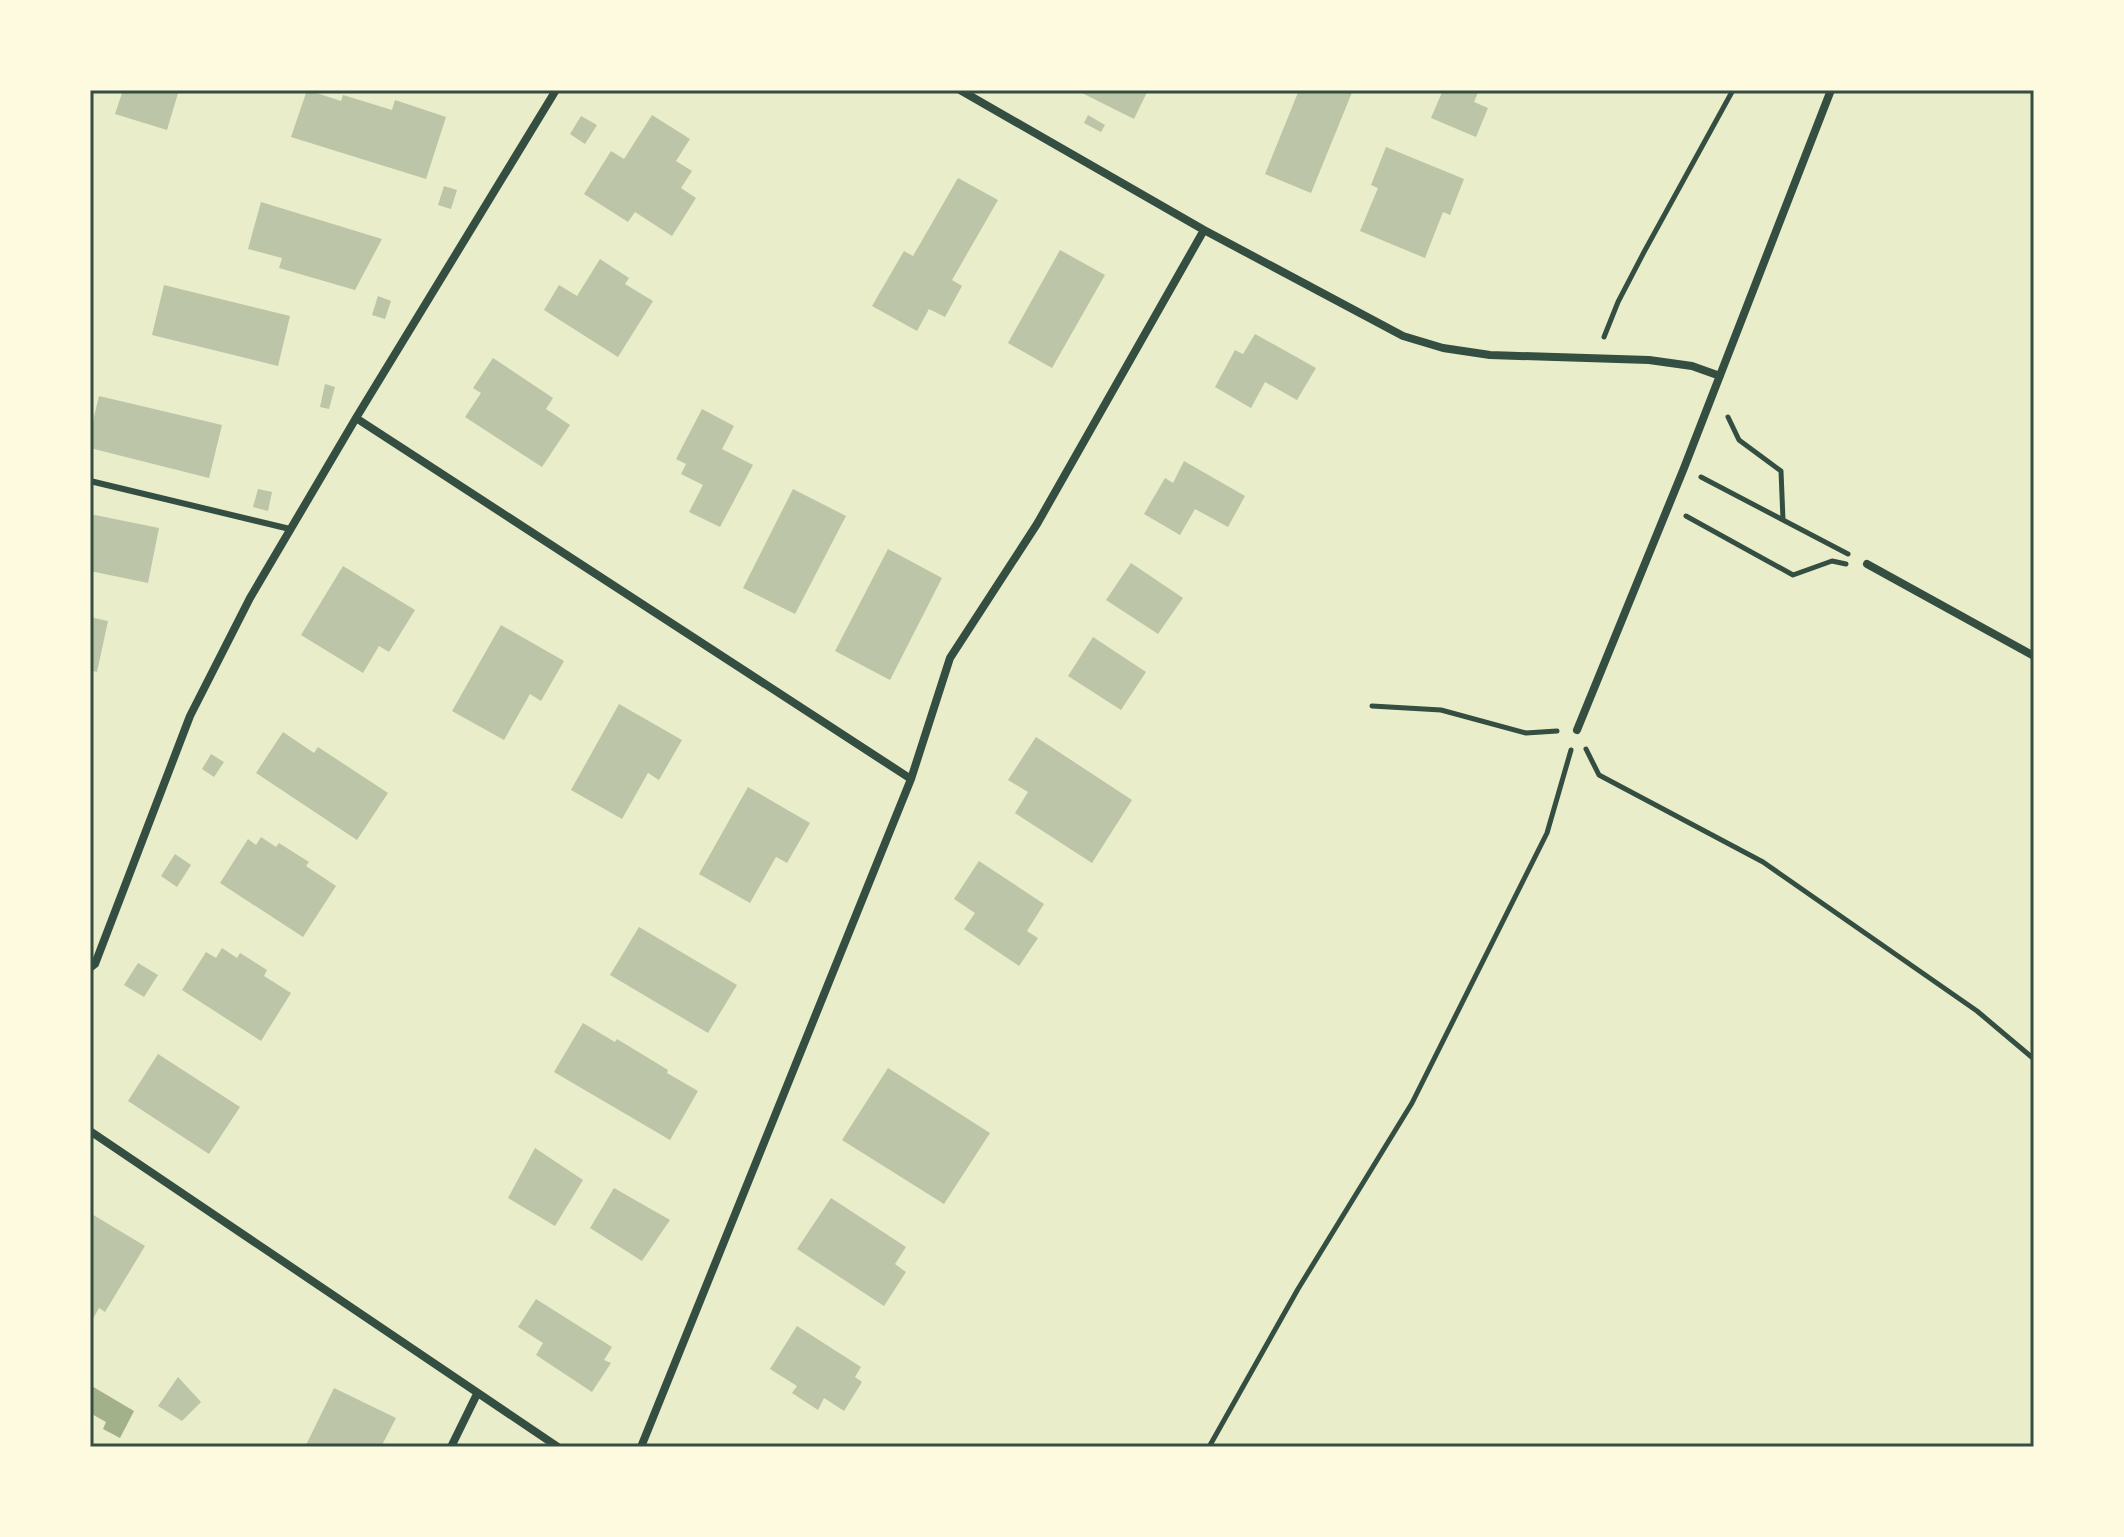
<svg xmlns="http://www.w3.org/2000/svg" width="2124" height="1537" font-family="Barlow,sans-serif">
  <rect width="100%" height="100%" fill="#e9edc9"/>
  <path fill="#a3b18a" d="M90,1385l44,26 -14,27 -17,-9 3,-7 -16,-9z"/>
  <path fill="#bcc5a7" d="M123,90h56l-12,40 -52,-16z
    M307,90l34,11 2,-6 49,15 3,-10 51,17 -20,62 -135,-42z
    M1076,90h72l-14,29z
    M1299,90h54l-42,103 -46,-19z
    M1443,90l9,3 2,-3h25l-5,12 14,6 -12,29 -45,-19z
    M652,115l38,24 -14,22 16,10 -11,17 15,10 -24,38 -37,-24 -7,10 -44,-28 27,-43 13,8z
    M1088,115l17,10 -4,7 -17,-9z
    M581,116l16,9 -12,19 -15,-10z
    M1386,147l78,32 -14,36 -7,-3 -18,46 -65,-27 18,-43 -7,-3z
    M958,178l40,22 -46,80 10,6 -17,31 -16,-8 -12,22 -45,-25 32,-55 9,5z
    M444,186l13,4 -6,19 -13,-4z
    M261,202l121,37 -27,51 -76,-22 3,-10 -34,-9z
    M1060,250l45,25 -53,93 -44,-25z
    M600,259l29,19 -4,6 28,17 -35,56 -74,-47 15,-25 18,11z
    M164,285l126,31 -12,50 -126,-31z
    M378,296l13,5 -6,18 -13,-4z
    M1255,334l61,34 -19,32 -32,-18 -14,26 -36,-21 20,-37 8,4z
    M493,358l60,40 -7,11 24,16 -28,42 -77,-50 16,-24 -8,-5z
    M325,384l10,3 -6,22 -9,-2z
    M99,396l123,29 -13,53 -119,-30v-15z
    M702,409l32,17 -12,23 31,16 -33,62 -31,-15 14,-27 -22,-11 5,-10 -10,-5z
    M1184,461l61,35 -17,31 -33,-18 -15,26 -36,-21 21,-36 8,5z
    M258,489l14,3 -4,19 -15,-4z
    M793,489l53,27 -51,98 -52,-26z
    M90,514l69,14 -11,55 -58,-12z
    M888,549l54,29 -52,102 -55,-29z
    M1131,563l52,35 -25,36 -52,-34z
    M343,566l72,44 -26,42 -10,-6 -16,27 -62,-38z
    M90,617l18,4 -11,51 -7,-2z
    M501,625l63,36 -23,40 -11,-7 -26,46 -52,-29z
    M1093,637l53,35 -25,38 -53,-34z
    M619,704l63,36 -23,40 -11,-7 -26,46 -51,-29z
    M283,732l31,21 4,-6 70,46 -31,47 -101,-67z
    M1036,737l96,63 -40,63 -77,-50 13,-21 -20,-12z
    M211,754l13,8 -10,15 -12,-8z
    M748,787l62,36 -23,40 -11,-6 -26,46 -51,-29z
    M261,837l15,10 3,-4 30,19 -3,4 30,20 -33,51 -83,-54 28,-44 8,6z
    M175,854l16,11 -14,22 -16,-11z
    M979,861l65,43 -17,27 11,7 -19,28 -55,-37 11,-16 -21,-14z
    M639,927l98,58 -29,48 -98,-58z
    M222,948l15,10 3,-5 27,17 -3,6 27,17 -30,48 -79,-51 24,-38 10,6z
    M138,963l20,12 -14,22 -20,-12z
    M583,1023l32,19 2,-3 51,31 -1,3 31,18 -28,49 -116,-68z
    M158,1054l82,53 -31,47 -81,-53z
    M888,1068l102,65 -46,71 -102,-64z
    M535,1148l48,32 -28,46 -47,-28z
    M614,1188l56,32 -28,41 -52,-33z
    M831,1198l75,49 -11,17 11,8 -22,34 -87,-57z
    M90,1213l55,33 -40,66 -6,-4 -9,16z
    M536,1299l76,48 -8,13 7,3 -19,29 -56,-37 7,-12 -25,-16z
    M797,1326l64,41 -6,10 7,5 -18,29 -20,-13 -6,12 -26,-17 5,-7 -27,-17z
    M178,1377l23,25 -19,19 -24,-15z
    M334,1388l62,30 -15,29h-76z"/>
  <g fill="none" stroke-linecap="round" stroke-linejoin="round">
    <path stroke="#344e41" stroke-width="5" d="M1604,337l14,-35 26,-50 89,-162
      M1728,417l11,23 42,31 2,49
      M1701,477l147,77
      M1686,516l107,59 39,-14 14,3
      M1372,706l69,4 85,23 31,-2
      M1586,749l13,26 164,87 214,149 57,48
      M1209,1447l89,-158 114,-186 135,-270 24,-83"/>
    <path stroke="#344e41" stroke-width="6" d="M90,481l200,48"/>
    <path stroke="#344e41" stroke-width="8" d="M960,90l244,140 199,106 40,12 47,7 159,5 43,6 28,10
      M356,418l555,361
      M1867,564l167,92
      M1577,730l107,-262 147,-378
      M90,968l5,-4 95,-248 60,-118 106,-180 200,-328
      M90,1131l468,316
      M451,1447l26,-53
      M641,1447l270,-668 39,-121 87,-134 167,-294"/>
  </g>
  <rect width="2124" height="1537" fill="none" stroke="#fefae0" stroke-width="184"/>
  <rect x="92" y="92" width="1940" height="1353" fill="none" stroke="#344e41" stroke-width="3"/>
</svg>
